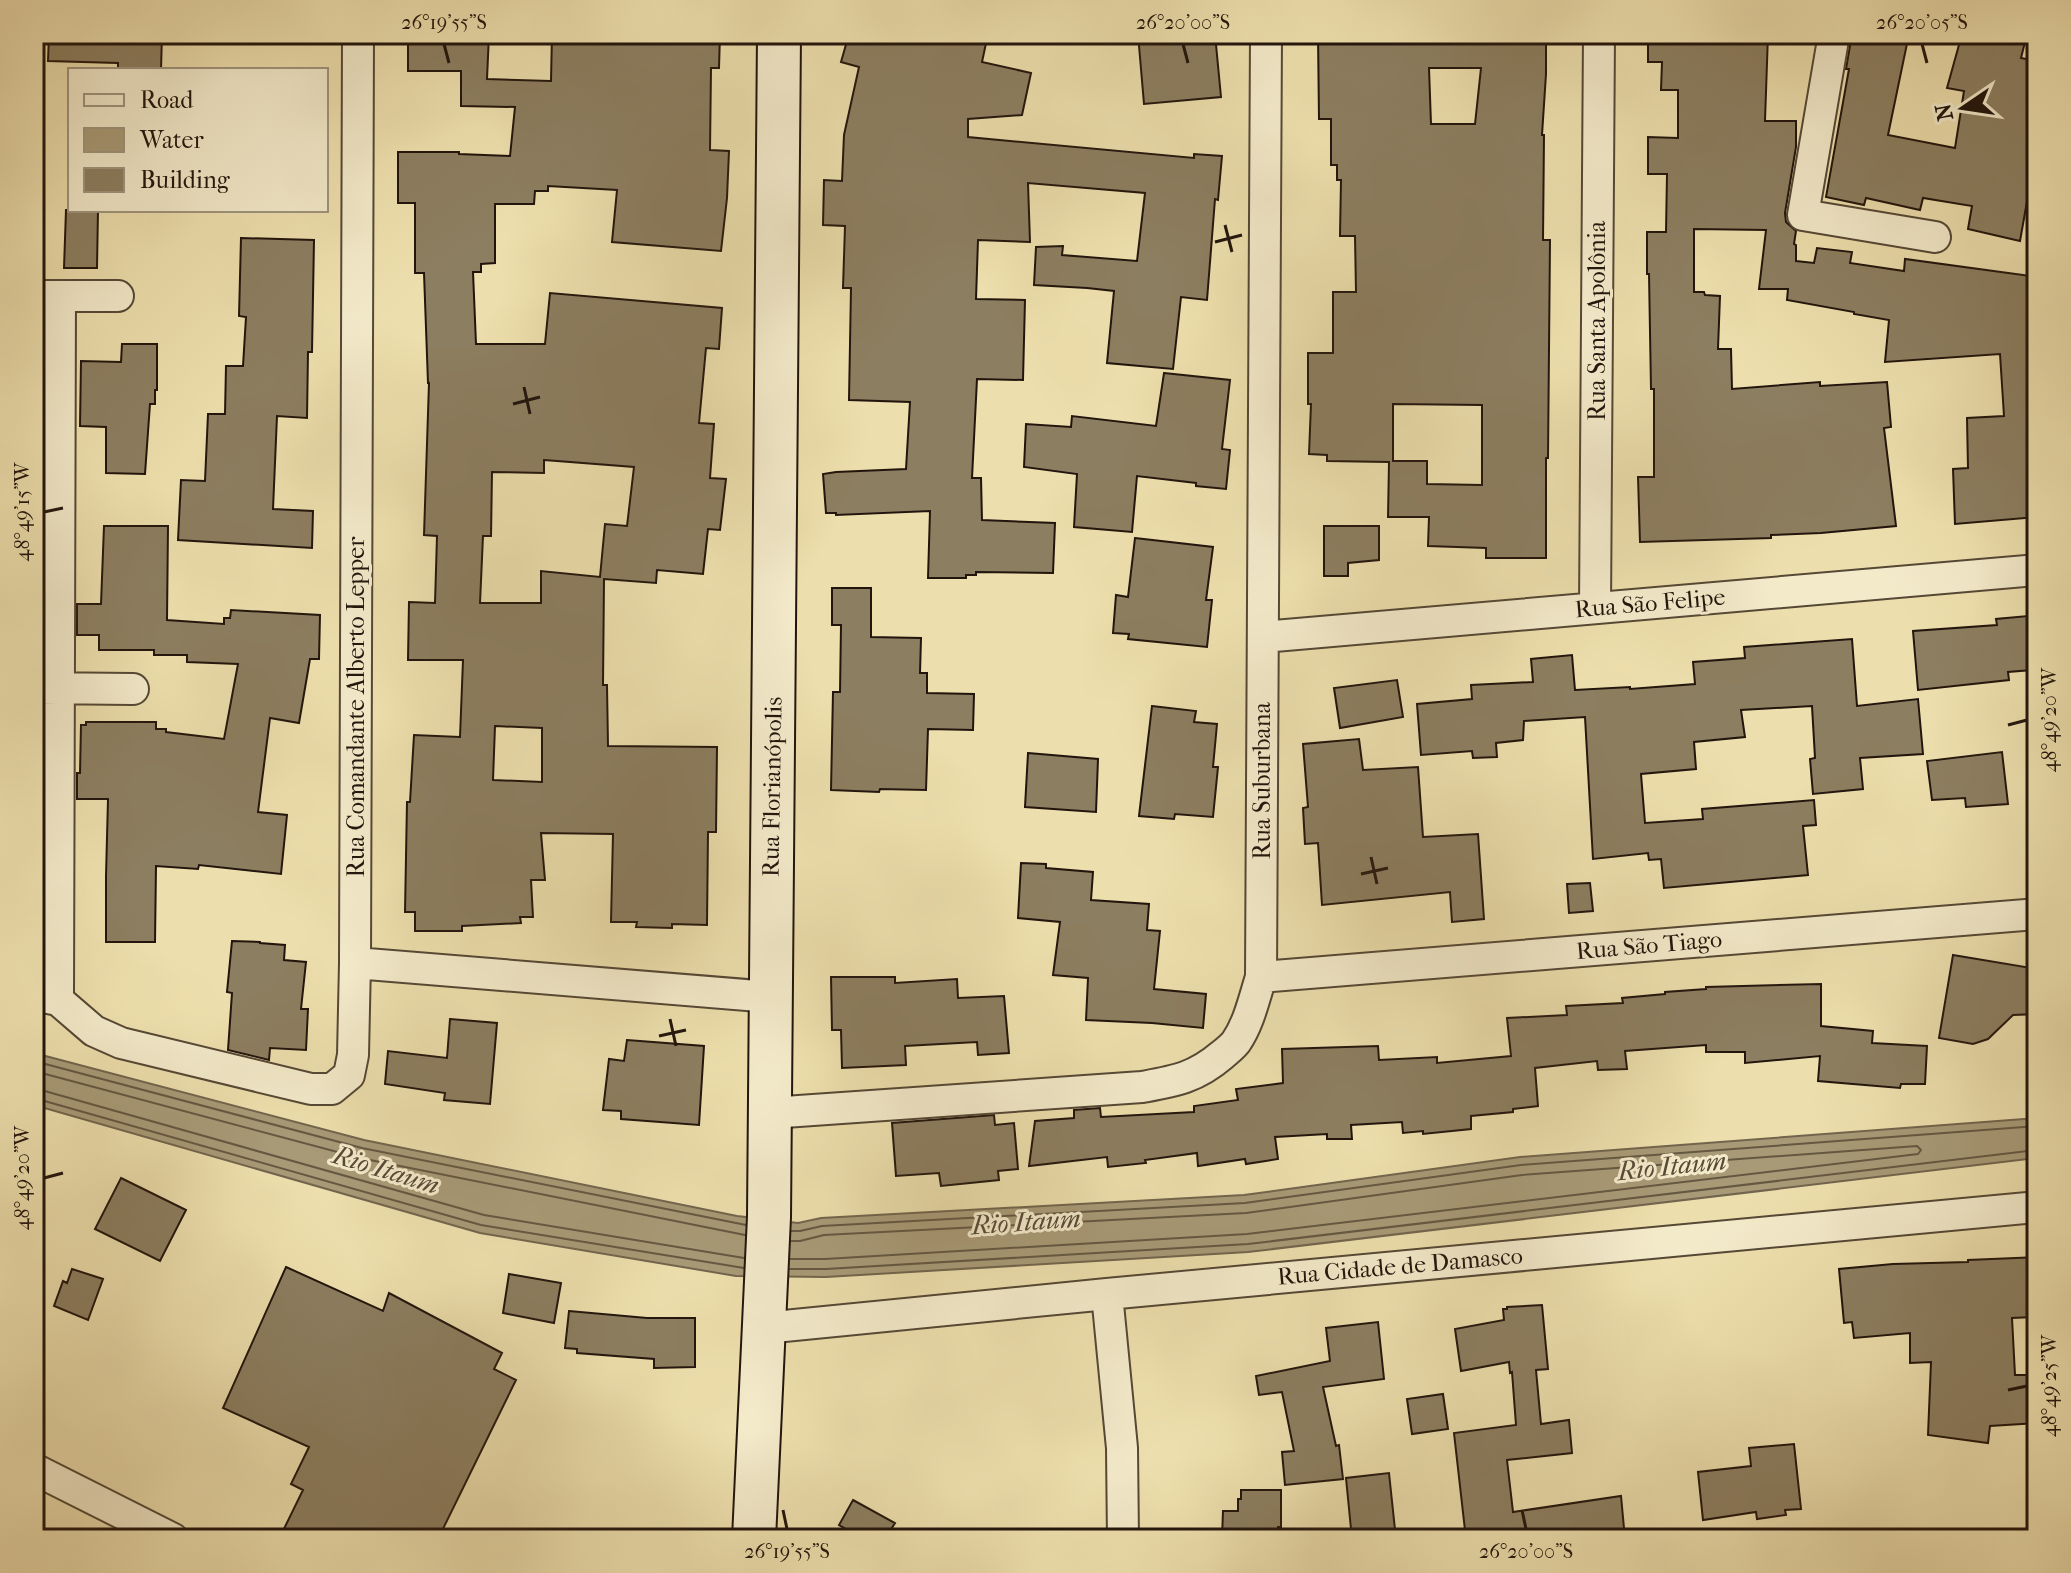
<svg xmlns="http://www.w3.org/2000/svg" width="2071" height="1573" font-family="'IM FELL French Canon',serif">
  <rect width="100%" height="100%" fill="#eddfad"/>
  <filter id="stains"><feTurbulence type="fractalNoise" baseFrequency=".0025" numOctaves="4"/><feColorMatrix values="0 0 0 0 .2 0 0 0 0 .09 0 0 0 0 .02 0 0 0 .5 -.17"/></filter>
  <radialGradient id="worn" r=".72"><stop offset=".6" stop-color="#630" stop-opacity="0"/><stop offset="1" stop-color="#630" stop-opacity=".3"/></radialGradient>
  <path fill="#a89a77" stroke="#72654d" stroke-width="2" d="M34,1053l330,87 373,76 61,7 23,-5 423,-23 276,-38 517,-39v40l-789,94 -422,25 -90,-1 -256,-43 -446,-128z"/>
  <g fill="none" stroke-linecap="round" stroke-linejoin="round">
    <path stroke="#655842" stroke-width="2" d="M34,1061l328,87 384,77
      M34,1071l326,87 385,77
      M34,1088l450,127 260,43
      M34,1098l447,127 263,43
      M791,1231h9l22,-5 423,-23 276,-38 516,-39
      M790,1259h35l422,-25 671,-80 3,-4 -4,-4 -395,29 -276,38 -422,22 -24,6h-9
      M790,1269h36l422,-25 789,-94"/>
  </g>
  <path fill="#8c7e60" stroke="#22150d" stroke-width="2" fill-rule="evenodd" d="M49,34h113l-1,36h-43v-7l-70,-2z
    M408,34h81l-2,45 64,2 1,-47h168l-1,34h-8l-1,82 19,1 -2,47 -6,53 -109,-9 5,-52 -69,-4v5h-13l-1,13h-39v59l-14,1v8h-8l3,72h69l5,-51 172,15 -3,41 -13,-1 -7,75 15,1 -4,54 16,1 -6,51 -12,-1 -5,45 -46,-4 -1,13 -52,-4 -1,106h4l1,61 109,1 -1,85h-8l-1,93 -35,-1v4l-36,-1 1,-5h-26l2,-88 -72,-1 4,47h-14l2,37h-13l1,6 -59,3v5h-47v-19h-10l2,-110h3l4,-67 46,2 3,-77h-55l1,-58 26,1 2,-67 -13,-1 5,-152h-1l-4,-110h-9v-70h-17v-51h61v2l51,2 5,-49 -54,-1v-35h-53zM544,460l90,7 -7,59 -22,-2 -5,53 -59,-6v32h-61l3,-67h8l1,-64 52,1zM495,726l47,2v54l-49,-2z
    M849,34h139l-6,28 49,11 -9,42 -54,4v18l226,21v-4l28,2 -4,44 -3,-1 -8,101 -26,-3 -8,72 -66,-6 7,-72 -27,-3 -53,-3 2,-38 27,-1 -1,9 75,6 8,-68 -117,-10 2,59 -52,-2 -2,59 49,1 -2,80 -46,-1 -5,99h9l1,42 73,3 -2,50 -77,-1v3h-10v3h-38l2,-67 -94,4v-2h-10l-3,-39 13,-2 70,-3 4,-67 -61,-2 2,-112h-8l2,-62 -22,-1 1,-45 18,1 2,-46 15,-68 -18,-5z
    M1138,34h77l6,63 -77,7z
    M1318,34h111v8l47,-2 -1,-6h71v40l-4,61h2l-1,105h7l-2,218h-2v100h-60v-10l-58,-2 1,-29h-41l1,-55 -62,-1v-6l-18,-1 2,-50h-3v-51h25v-61h23l-1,-56h-15l1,-56h-4v-15h-6v-46h-12zM1429,68h52l-6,56h-44zM1393,404l89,1v80l-55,-1v-23h-34z
    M1648,34h120l-3,87h31v26l-11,66 1,9 10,9 -2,13 2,1v16l18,2 3,-15 35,4 -2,11 54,8 1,-12 132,18v240l-82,7 -2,-55 15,-1 -1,-50 37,-2 -4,-62 -115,8 4,-42 -35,-6v-2l-67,-12 1,-11h-29l7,-59 -72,-1v63h10l1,3 15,1 -2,53h13l1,40 88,-7v4l67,-4 4,45 -7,1 12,98 -75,7 -50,2v3l-131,4 -2,-65h16v-88h-3l-2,-115h-2v-42h19l1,-58h-19v-37l30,1v-48h-17l1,-28h-14z
    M1852,34h57l-21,101 67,13 9,-57 -17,-3 15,-54h65l-6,24 16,3v101h-3l-14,79 -52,-12 4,-23 -49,-8 -3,12 -54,-12 -2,7 -38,-8 23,-128h-3z
    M66,210h32l-1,58h-33z
    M241,238l73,2 -2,112h-4l-1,66 -30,-2 -4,93 40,2 -1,37 -134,-8 3,-60 24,1 3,-67h17l1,-48h17l3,-49 -7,-1z
    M122,344h35v46h-2v14h-5l-5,70 -39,-1v-46l-26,-1 1,-65 40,1z
    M1164,373l66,7 -8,69 8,1 -4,39 -30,-3v-3l-59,-7 -5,56 -58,-5 3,-53 -53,-7 2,-43 45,3 1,-11 84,10z
    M104,526h64l-1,94 57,4v-6h6l1,-8 89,5 -1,44h-9l-11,64 -29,-5 -12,94 29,3 -6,59 -82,-9 -1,4 -42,-3 -1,76h-49v-66l2,-77h-31v-26h3l1,-48h5v-3h70v7h10v3l58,7 14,-75 -51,-2v-7h-33v-5h-55v-15h-22v-31h24z
    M1324,526h55v34l-31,3v13h-24z
    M1135,538l78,9 -7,53h6l-5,47 -79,-8 1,-5 -16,-1 3,-38 12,2z
    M832,588h39v49l50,1 -1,35h7v20l47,1 -1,36 -45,-1 -2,61 -46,-1 -1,3 -48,-2 2,-98h7l1,-67h-9z
    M34,604h7v32h-7z
    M2028,616l4,54 -24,2 1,8 -91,10 -5,-59 84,-6 -1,-6z
    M1852,639l5,67 61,-7 5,55 -63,4 3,31 -50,5 -3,-35 5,-1 -3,-52 -71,4 4,27 -51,5 2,27 -55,5 4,49 58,-4 -1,-10 112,-9 2,25 -13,1 5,49 -144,13 -3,-29 -12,1 -1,-7 -55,6 -8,-142 -61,4 -1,19 -27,3 1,14 -24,1 -1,-7 -51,4 -4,-51 55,-5 -1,-14 62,-3 -2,-23 41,-4 3,35 55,-3v2l65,-5 -2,-22 52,-4 -1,-11z
    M1397,680l6,37 -63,11 -6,-40z
    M1152,706l44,5 -2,11 23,2 -4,43h5l-5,50 -38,-3 -1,5 -35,-3z
    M1359,739l4,31 55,-3 5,70 55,-3 6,85 -32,3 -2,-30 -128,13 -4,-62 -13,1 -2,-36 5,-1 -5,-63z
    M2002,752l6,52 -42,3 -1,-9 -33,2 -5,-39z
    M1028,753l70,6 -2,53 -71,-5z
    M1021,863l25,1v4l47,4 -2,28 58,4 -2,26 13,1 -6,58 52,5 -3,34 -51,-5 -66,-3 2,-42 -35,-3 7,-53 -42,-4z
    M1590,883l3,28 -24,2 -2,-29z
    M232,941l28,1v1l25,2 -1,15 22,2 -5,47h7l-2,41 -36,-2 -1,12 -41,-10 4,-57 -5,-1z
    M1953,955l84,14v45l-24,1 -25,24 -15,5 -34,-6z
    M831,977h64v6l62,-4 1,19 46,-2 5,57 -31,2 -1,-13 -72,4 1,19 -64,3 -1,-38h-9z
    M1821,984v42l52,5 -1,12 55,3 -2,38h-24l-1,4 -82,-7 2,-25 -75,7v-11h-39v-7l-81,6 2,18 -29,1 -1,-9 -62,7 3,38 -25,3v3l-42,4v13l-48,5v-3l-20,2 -1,-11 -51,3 1,14h-25v-5l-52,3 3,22 -32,5 -1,-5 -47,7 -1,-13 -52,7 1,3 -38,4 -1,-10 -78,9 6,-45 39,-3v-8l26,-2 1,9 93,-5v-6l44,-6 -2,-11 47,-6 -1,-34 96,-3 1,14 58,-3v6l74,-7 -4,-38 60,-3 -1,-9 57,-3 -1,-5 43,-4v-2l41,-3v-2z
    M450,1019l47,4 -7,81 -46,-4 1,-7 -60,-9 3,-33 59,7z
    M627,1040l77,6 -5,79 -78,-6v-8l-18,-1 6,-51 15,2z
    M994,1115l1,10 19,-2 4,46 -20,2 1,9 -58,6 -2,-13 -43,3 -4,-53z
    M121,1178l65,32 -26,51 -65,-32z
    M2037,1257v60l-25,1 3,57h22v48l-47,3 -2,17 -60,-8 3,-73 -21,1v-30l-56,5 -2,-16 -8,1 -5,-54 54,-5 75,-2v-2z
    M286,1267l97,44 6,-18 113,60 -8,16 22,11 -78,159h-159l24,-49 -12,-6 18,-37 -86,-39z
    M72,1269l31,10 -15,41 -34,-14 9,-25 4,2z
    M509,1274l52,9 -7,40 -51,-10z
    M1542,1305l6,64 -12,1 5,54 28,-4 3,33 -65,7 6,52 108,-16 4,43h-159l-12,-106 62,-8 -4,-53 -2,1 -1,-11 -48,9 -6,-42 49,-9 -1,-11h4v-2z
    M569,1311l78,7h48v49l-41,1v-9l-77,-6v-4l-12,-1z
    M1378,1322l6,57 -61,8 13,59 3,-1 4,34 -58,6 -3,-33 12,-1 -12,-59 -23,3 -3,-19 74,-15 -4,-33z
    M1443,1394l5,35 -36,5 -5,-35z
    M1794,1444l7,65 -16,1 1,5 -29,4 -1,-7 -53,8 -5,-48 53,-6 -2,-18z
    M1389,1473l7,66h-44l-6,-61z
    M1241,1490h40v37h-3v12l-56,-1 1,-27h15v-12h3z
    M853,1500l42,23 -10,16h-21l-25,-14z"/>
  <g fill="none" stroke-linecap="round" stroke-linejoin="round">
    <defs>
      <path id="street" d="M358,34l-3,929 416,34
        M1834,34l-31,181 132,22
        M34,296h84
        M1595,608l4,-574
        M1263,637l774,-67
        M34,688l99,1
        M1261,977l776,-63
        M34,995l24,5 36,31 27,12 190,46h21l17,-14 4,-20 2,-92
        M58,1000l2,-704
        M770,1113l372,-26c33,-6 53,-9 80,-32 5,-4 10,-8 14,-13 13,-19 18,-43 25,-65l5,-943
        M1107,1294l15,154 1,91
        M764,1328l343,-34 930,-87
        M34,1469l139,70"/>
      <path id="secondary" d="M754,1539l15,-322 10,-1183"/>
    </defs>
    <use href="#street" stroke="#554835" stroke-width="34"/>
    <use href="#secondary" stroke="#22150d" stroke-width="46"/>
    <use href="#street" stroke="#f3eaca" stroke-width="30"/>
    <use href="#secondary" stroke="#f3eaca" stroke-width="42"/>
  </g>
  <path fill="none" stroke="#22150d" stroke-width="3" d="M444,44l5,19M1183,44l5,19M1922,44l5,19M1225,225l7,27M1215,242l27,-7M524,387l6,27M513,404l27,-7M44,512l19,-4M2008,725l19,-5M1371,857l6,27M1361,874l27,-6M670,1019l6,27M659,1036l27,-6M44,1178l19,-5M2008,1390l19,-4M783,1510l4,19M1522,1510l4,19"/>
  <g text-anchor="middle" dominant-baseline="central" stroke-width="6" stroke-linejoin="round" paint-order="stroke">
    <g font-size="24" fill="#22150d" stroke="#f3eaca">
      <text transform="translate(1597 321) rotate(-90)">Rua Santa Apolônia</text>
      <text transform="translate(1650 603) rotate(-5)">Rua São Felipe</text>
      <text transform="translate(356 707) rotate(-90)">Rua Comandante Alberto Lepper</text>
      <text transform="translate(1262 781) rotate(-90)">Rua Suburbana</text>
      <text transform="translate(772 787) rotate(-89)">Rua Florianópolis</text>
      <text transform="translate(1649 945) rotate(-5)">Rua São Tiago</text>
      <text transform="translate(1400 1266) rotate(-5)">Rua Cidade de Damasco</text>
    </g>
    <g font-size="26" font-style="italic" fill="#584a37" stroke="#f3eaca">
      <text transform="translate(1672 1166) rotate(-6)">Rio Itaum</text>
      <text transform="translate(386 1170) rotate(17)">Rio Itaum</text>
      <text transform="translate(1026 1222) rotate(-4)">Rio Itaum</text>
    </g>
  </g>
  <rect width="2071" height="1573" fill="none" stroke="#eddfad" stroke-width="88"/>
  <rect x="68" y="68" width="260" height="144" fill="#f3eaca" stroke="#9f957e" stroke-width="2"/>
  <rect x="84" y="94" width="40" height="12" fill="#f3eaca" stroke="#9f957e" stroke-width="2"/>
  <text x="140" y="108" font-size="24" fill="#22150d">Road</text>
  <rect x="84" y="128" width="40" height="24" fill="#a89a77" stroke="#9f957e" stroke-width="2"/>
  <text x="140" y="148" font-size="24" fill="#22150d">Water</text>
  <rect x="84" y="168" width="40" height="24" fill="#8c7e60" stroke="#9f957e" stroke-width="2"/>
  <text x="140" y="188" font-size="24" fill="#22150d">Building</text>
  <g transform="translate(1963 108) rotate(257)" stroke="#f3eaca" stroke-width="6" paint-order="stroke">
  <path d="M0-6L14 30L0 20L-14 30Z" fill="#22150d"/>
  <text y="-12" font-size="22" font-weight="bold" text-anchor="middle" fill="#22150d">N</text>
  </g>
  <rect x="44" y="44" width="1983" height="1485" fill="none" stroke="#22150d" stroke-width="3"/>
  <g font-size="20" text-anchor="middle" fill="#22150d">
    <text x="444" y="29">26°19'55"S</text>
    <text x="1183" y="29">26°20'00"S</text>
    <text x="1922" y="29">26°20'05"S</text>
    <text transform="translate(22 512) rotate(-90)" y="7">48°49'15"W</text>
    <text transform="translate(2049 720) rotate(-90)" y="7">48°49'20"W</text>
    <text transform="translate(22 1178) rotate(-90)" y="7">48°49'20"W</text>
    <text transform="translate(2049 1386) rotate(-90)" y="7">48°49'25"W</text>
    <text x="787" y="1558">26°19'55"S</text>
    <text x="1526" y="1558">26°20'00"S</text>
  </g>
  <rect width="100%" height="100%" filter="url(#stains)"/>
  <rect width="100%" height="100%" fill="url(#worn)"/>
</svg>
